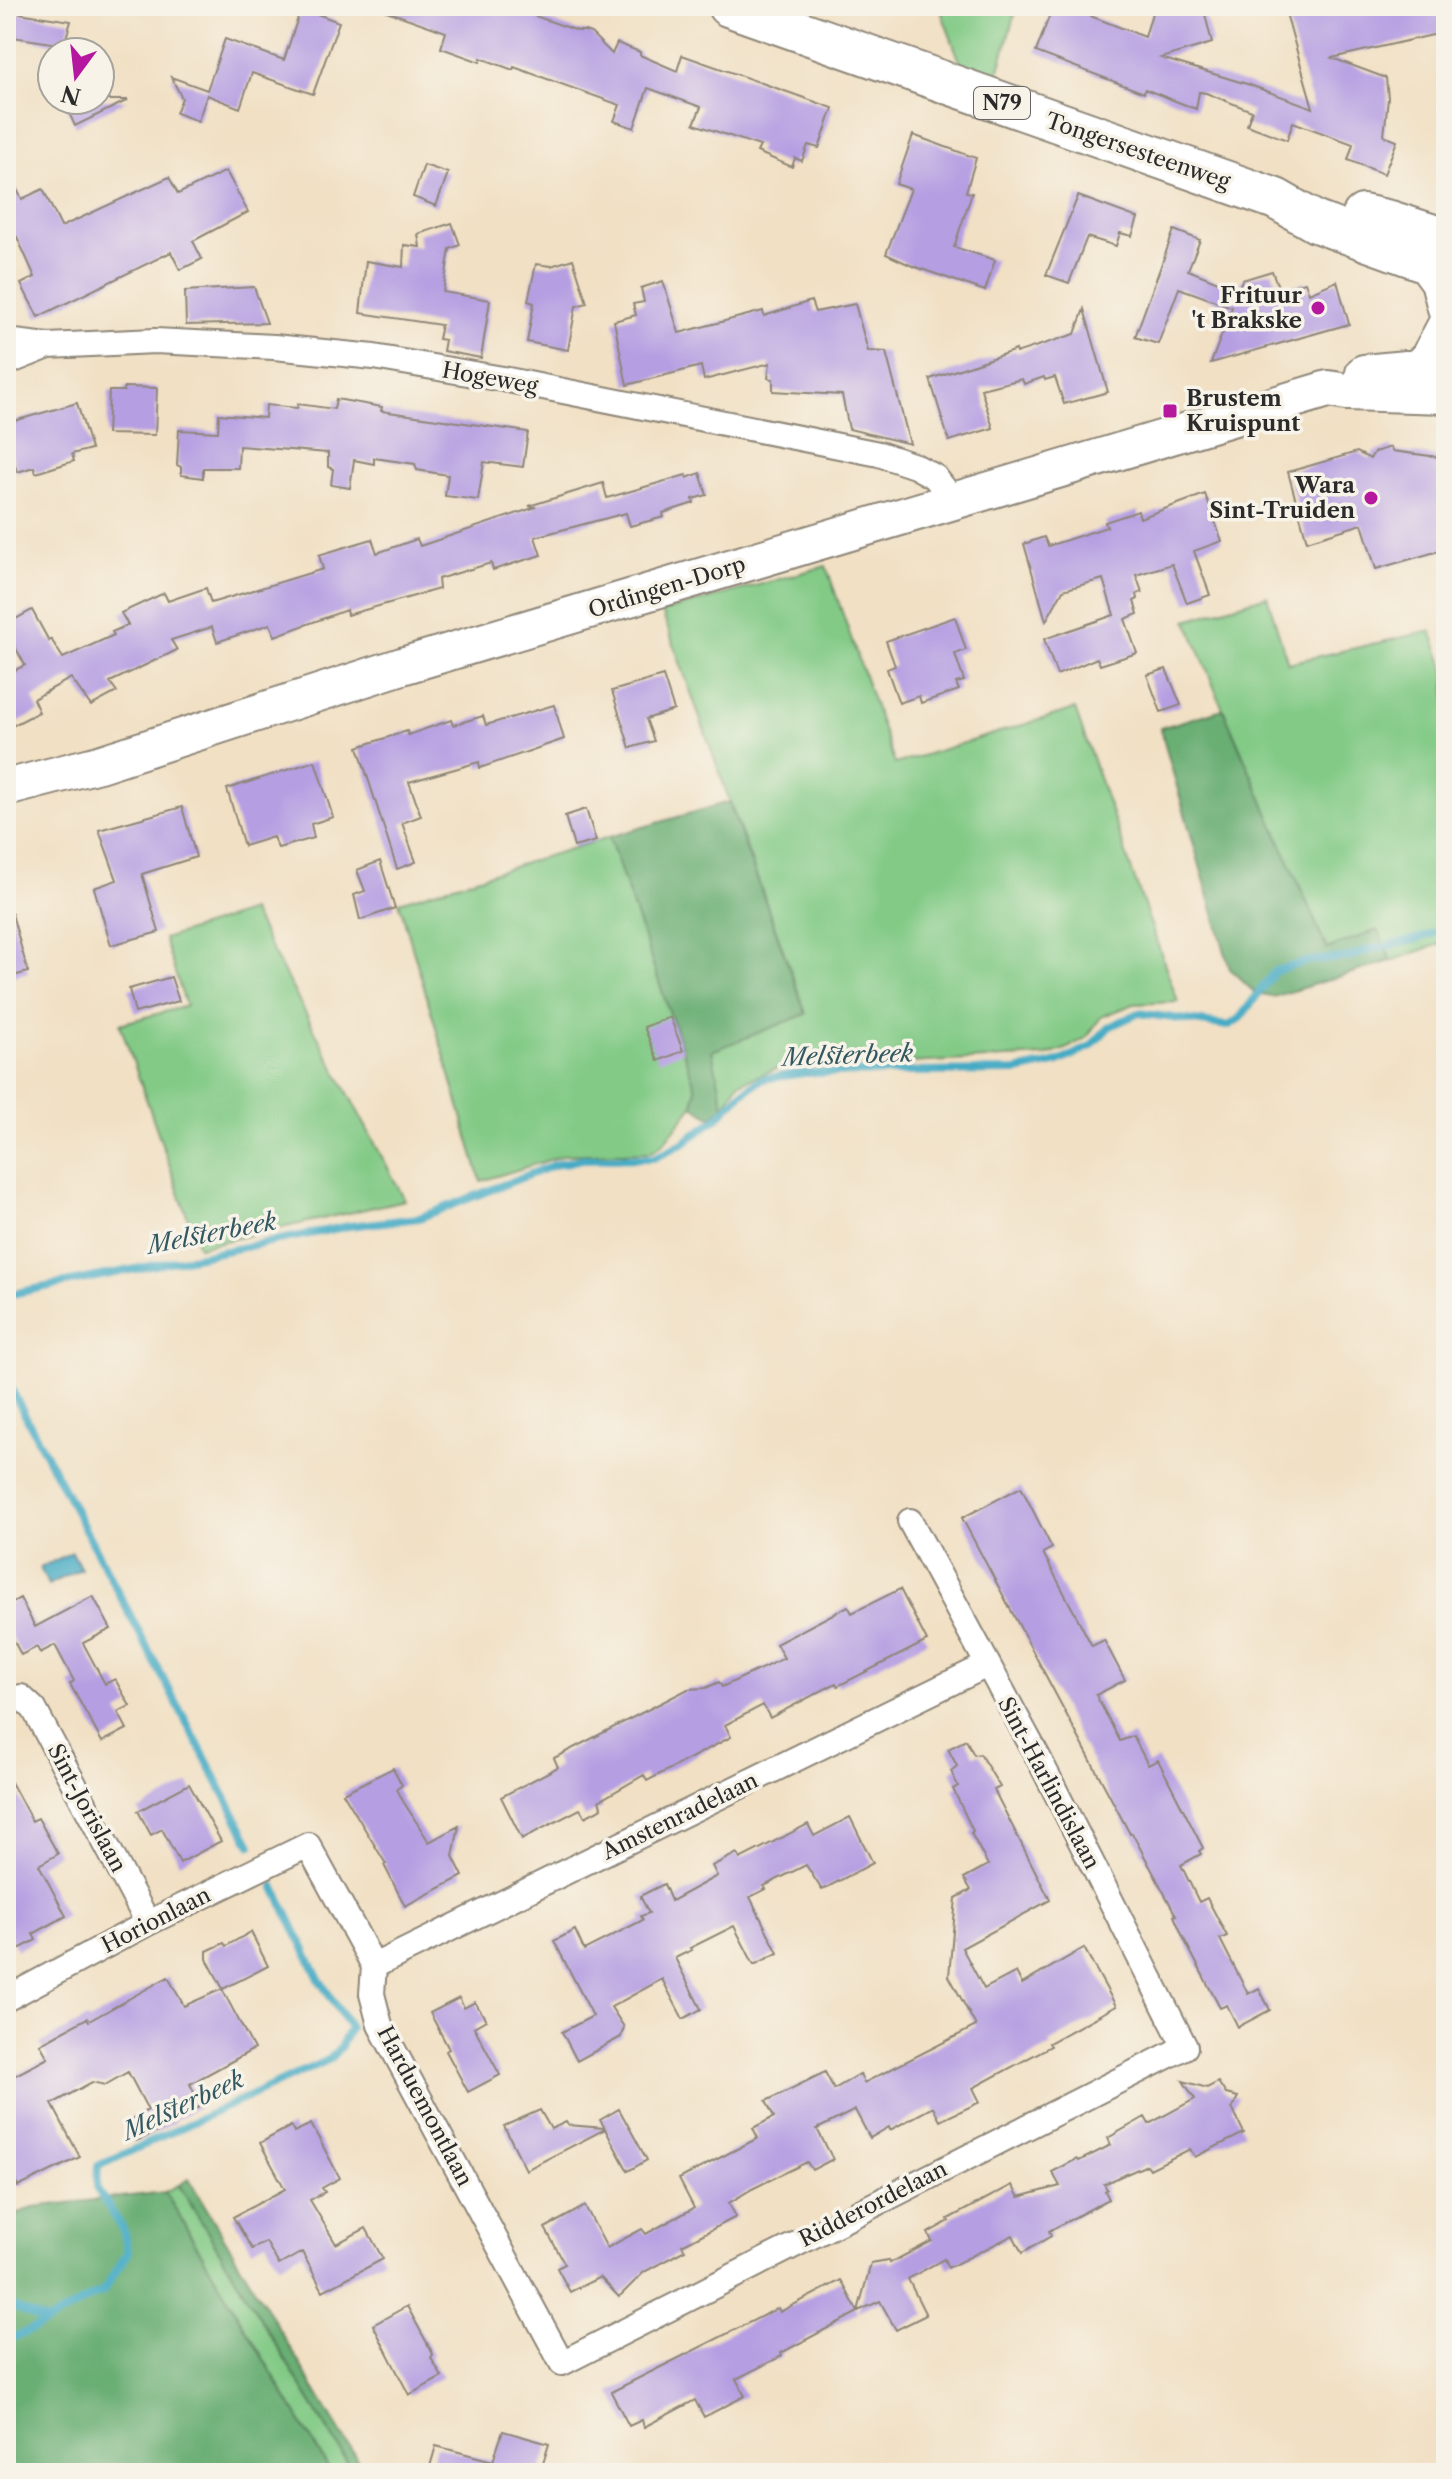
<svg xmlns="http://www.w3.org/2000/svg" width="1452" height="2479" font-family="'Libre Caslon Text',serif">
  <rect width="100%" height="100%" fill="#f7f3e8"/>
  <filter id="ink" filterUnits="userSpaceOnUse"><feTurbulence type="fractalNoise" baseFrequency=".0125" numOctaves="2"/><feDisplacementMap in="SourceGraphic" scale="16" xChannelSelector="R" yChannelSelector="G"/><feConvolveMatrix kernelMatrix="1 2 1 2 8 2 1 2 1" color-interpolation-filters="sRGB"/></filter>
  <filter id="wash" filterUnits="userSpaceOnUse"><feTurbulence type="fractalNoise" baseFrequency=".006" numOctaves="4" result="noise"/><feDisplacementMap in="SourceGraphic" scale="32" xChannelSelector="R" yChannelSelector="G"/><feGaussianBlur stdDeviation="1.8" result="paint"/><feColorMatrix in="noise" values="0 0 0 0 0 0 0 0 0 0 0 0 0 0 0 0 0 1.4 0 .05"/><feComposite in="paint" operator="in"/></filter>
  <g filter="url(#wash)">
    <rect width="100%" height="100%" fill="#f1e0c4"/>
    <path fill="#82ca86" stroke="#567a58" stroke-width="2" d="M939,6h78l-21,74 -34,-13z
      M826,566l69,198 180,-55 103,293 -44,2 -33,13 -14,20 -21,12 -21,7 -156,8 -105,2 -45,17 -15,24 -13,-56 95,-37 -144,-402z
      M1267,596l21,67 143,-32 15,41v270l-55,19 -14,-31 -50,19 -104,-240 -36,-89z
      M609,837l87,252 -3,17 -30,38 -13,8 -85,3 -84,26 -82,-279z
      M251,911l154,289 -207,47 -78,-223 66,-18 -22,-67z
      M179,2185l175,288h-23l-166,-281z"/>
    <path fill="#69ae73" stroke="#4a6c4f" stroke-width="2" d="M1223,709l104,240 51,-19 13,31 -118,36 -17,-3 -26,-25 -70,-241z
      M729,802l77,212 -94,37 12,56 -13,10 -18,-11 3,-17 -87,-252z
      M189,2179l176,294h-11l-175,-288z
      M165,2192l166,281h-325v-253l27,-13z"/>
    <path fill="#45abc5" stroke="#386b78" stroke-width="2" d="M72,1552l9,17 -33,16 -8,-17z"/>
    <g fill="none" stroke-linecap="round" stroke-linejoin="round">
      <path stroke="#45abc5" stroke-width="8" d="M6,1295l343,-69 70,-8 135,-53 28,-6 72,-1 29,-15 33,-24 26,-26 20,-14 42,-6 213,-2 42,-9 32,-16 18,-19 30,-14 89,13 12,-8 35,-47 34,-10 41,-4 18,-7 46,-10 32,-11
        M6,1379l245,466
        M6,2304l41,18
        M6,2340l28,-11 69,-38 25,-39 -5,-23 -26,-40 1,-23 232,-107 11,-13 9,-18 -31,-49 -45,-93"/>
    </g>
    <g id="blocks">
      <path fill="#b59ee2" d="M381,6h154l-3,9 46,16h7l6,2 21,21 5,-11 23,9v3l37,16 5,-16 151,53 -14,40 -11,-3 -6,16 -7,-3 -3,9 -35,-15 3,-6 -66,-22 7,-17 -53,-19 -14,40 -20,-7 6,-16 -106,-38 -1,3 -32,-12 -1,4 -39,-14 5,-16 -65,-23z
        M1053,6h26l1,6 65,25 9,-31h49l9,37 -51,15 89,27 63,23 -29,-102h162v26l-114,26 54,20 2,20 -4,38 13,5 -13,33 -36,-14 5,-16 -60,-22 -6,18 -40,-15 5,-14 -46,-18 -7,-1 -3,17 -51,-20 -1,4 -108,-41z
        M301,8l38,14 -26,72 -61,-21 -12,35 -33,-13 -9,26 -22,-8 6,-15 -11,-21 36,13 18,-51 59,21z
        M6,11l65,10 -7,24 -58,-9z
        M63,100h65l-53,26z
        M913,135l63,23 -10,34 6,1 -18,54 41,13 -10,31 -75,-26 -24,-11 25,-65 -15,-5z
        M424,165l24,8 -12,33 -23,-9z
        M6,169l16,30 21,-10 18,38 108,-50 9,17 48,-23 22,41 -55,29 9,18 -22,11 -9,-18 -133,65 -17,-33 14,-7 -18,-40 -11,5z
        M1078,196l60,22 -6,18 -12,-3 -4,13 -29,-9 -18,46 -23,-8z
        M452,223l8,22 -10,4 -7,43 47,8 -9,58 -38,-7 2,-11 -7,-1 3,-14 -81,-12 6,-52 37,6 1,-22 16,2 -2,-13z
        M1174,230l26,10 -12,30 50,20 4,-10 30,-9 7,18 26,-7 4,11 28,-12 12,43 -138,39 21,-56 -53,-19 -21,56 -23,-7z
        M573,259l14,44 -11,3 -8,44 -41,-8 7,-39 -6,-2 8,-37 15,2z
        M663,281l16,52 84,-22 1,5 47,-15 4,11 40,-8 13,47 18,1 24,92 -61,-15 -7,-34 -69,-4v-12l-5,-1 2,-15 -66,17 -3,-14 -74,19 -13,-64 22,-6 -3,-11 11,-2 -3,-14z
        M254,287l13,36 -81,2 -1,-34z
        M1084,309l24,83 -44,12 -9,-27 -10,3 -1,-3 -20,7 -2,-5 -41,10 12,39 -44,13 -19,-62 86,-29v3l59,-19z
        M124,387l33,1 -2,47 -48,-1 2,-43h15z
        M336,399l46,8 -1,4 147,21 -5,35 -39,-5 -6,38 -33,-4 3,-21 -31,-5 -2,-6 -41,-6v6l-20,-4 -4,28 -19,-3 2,-16 -5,-2v-14l-89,-7 -1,22h-35v10l-22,-3v-8l-4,-2 2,-35 39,2 1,-18 46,4 1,-13 31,3 1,-4 36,5z
        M77,403l14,46 -19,5 2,7 -38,12 -2,-6 -17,5 -11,-35v-12l8,-2v-2z
        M1391,447l1,4 54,7v91l-70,20 -14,-45 -55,17 -19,-69 69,-20 13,7 4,-7z
        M700,473l7,22 -14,4 1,4 -31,10 1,4 -34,9 -4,-13 -91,24 6,18 -48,15 -2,-7 -53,16 1,10 -92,26 -1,-5 -71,26 -5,-12 -53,18 -5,-15 -41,13 6,10 -67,32 7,10 -26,14 -20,-28 -38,21 6,13 -33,17v-54l19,-10 -19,-35v-6l26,-14 17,31 2,-2 12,19 51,-23 -2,-3 16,-7 -7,-12 43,-20 4,8 38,-13 5,15 112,-34 -4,-14 53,-16 5,14 40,-14 3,7 116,-39 -7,-1 74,-23 4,15 79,-23 1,3z
        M1205,494l17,47 -28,10 16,44 -23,8 -15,-39 -36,11 6,17 -5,2 1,5 -4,2 4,13 -13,5 12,34 -37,12 -3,-7 -40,17 -13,-36 70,-24 -11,-36 -40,11 -17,31 -22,-77 20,-7 4,9 59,-19 -2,-5 33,-11 2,7z
        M955,617l11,33 -11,4 9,27 -8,2 3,7 -38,13 -2,-7 -20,7 -12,-34 8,-3 -9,-25z
        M1166,669l15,36 -20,7 -14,-37z
        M663,676l11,34 -28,9 8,22 -24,7 -18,-57z
        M554,705l10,34 -84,29 -1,-6 -70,20 12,34 -19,7 14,39 -19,7 -39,-122 49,-16 1,4 43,-15 2,5 30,-9 3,9z
        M315,761l18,56 -22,7 3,14 -36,10 -5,-11 -29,9 -17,-57z
        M182,807l14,50 -54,17 17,58 -48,13 -17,-57 23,-8 -18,-50z
        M586,809l10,32 -22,6 -9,-31z
        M380,861l15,47 -35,12 -6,-25 11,-4 -8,-21z
        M12,914l16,58 -22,6v-63z
        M171,977l8,24 -44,12 -6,-24z
        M670,1017l13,34 -25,10 -14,-34z
        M1021,1487l31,61 -9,5 49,93 12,-6 21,40 -29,15 24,46 13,-5 15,29 10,-5 45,88 -4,3 2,3 -20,11 18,37 8,-4 20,38 -7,3 28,55 11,-6 11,22 -32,17 -11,-22 -7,3 -36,-69 -10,-23 2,-1 -44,-82 -2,1 -168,-316z
        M900,1589l27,52 -89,45 -2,-3 -66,35 -7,-13 -38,20 6,12 -84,44 -3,-6 -45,26 3,7 -17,9 -5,-8 -58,30 -21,-42 57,-30 -4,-9 134,-69 18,-1 13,-6 3,5 62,-29 -8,-14 72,-38 4,7z
        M93,1596l18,33 -28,14 22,41 10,-5 15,27 -12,6 9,17 -25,13 -32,-58 4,-3 -19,-36 -15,8 -3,-6 -16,8 -15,-30v-19l14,-8 15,29z
        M966,1740l8,15 6,-1 20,33 -6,3 56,110 -88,48 22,41 32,-17 6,12 62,-36 32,58 -67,37 2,3 -78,42 7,14 -40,19 -7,-14 -43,23 -1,-3 -19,11 -15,-28 -38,19 16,30 -21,11 -5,-8 -55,27 -23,14 7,14 -54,28 3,5 -41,22 -25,25 -19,-20 -30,15 -13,-24 8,-4 -20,-36 40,-22 22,42 35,-19 4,5 48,-26 -15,-29 79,-41 -5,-10 21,-11 -8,-16 59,-29 9,17 26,-15 4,9 112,-57 -27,-50 7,-78 15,-8 -7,-12 24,-13 -17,-32 2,-2 -20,-42 5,-3 -7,-15 6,-5 -9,-17z
        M393,1768l9,17 -5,4 6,12 26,41 30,-16 -6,30 10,20 -58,30 -21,-41 2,-1 -43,-71z
        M6,1773l26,48 6,-3 20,36 -19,11 27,51 -33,18 3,6 -19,10 -11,-20z
        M189,1784l32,57 -41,22 -18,-34 -11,6 -13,-24z
        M850,1817l23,46 -51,27 -16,-25 -42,21 2,3 -16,8 28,56 -24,12 -20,-39 -44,22 2,2 -17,8 26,51 -18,10 -21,-40 -51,28 13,20 -3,10 -44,24 -15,-29 31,-16 -39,-75 21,-11 9,20 59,-30 -2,-4 8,-3 -9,-17 24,-12 7,17 46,-25 -5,-10 25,-13 3,6 68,-35 6,12z
        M251,1932l17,34 -45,23 -16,-30v-8l17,-8 2,3z
        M168,1977l16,29 38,-17 32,60 -64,35 11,22 -27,14 1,2 -16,9 -23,10 -10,-19 22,-12 -20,-38 -23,13 -13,-3 -40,22 28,53 -62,30 -12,-23v-84l42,-22 -8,-14 47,-26 2,3z
        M459,1998l5,10 11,-6 11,18 -12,7 26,48 -32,17 -22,-41 3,-2 -19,-36z
        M1183,2081l24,7 11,-6 8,12 12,3 -6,11 12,25 -49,24 -5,-8 -40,20 -3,-4 -43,19 3,5 -2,2 4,8 -60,32 2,5 -29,17 -9,-18 -65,33 -4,-9 -36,20 18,36 -30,15 -16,-29 -22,10 13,-48 18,-3 1,3 42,-22 -4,-8 21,-12 -1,-2 64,-34 7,12 41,-11 -8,-14 25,-13 2,2 32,-16 -3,-7 37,-21 4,7 46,-25z
        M619,2109l28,51 -19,11 -23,-42 -79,41 -22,-44 36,-16 11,19 15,-7 2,3 37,3 -5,-8z
        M311,2124l29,54 -18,10 3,4 -15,8 26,44 30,-16 17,31 -60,32 -21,-39 -23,13 -13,-23 -14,7 -19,-32 52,-28 -25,-46 31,-17 3,6z
        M841,2280l17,32 -77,41 1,3 -46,23 9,17 -41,21 -9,-17 -51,27 -2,-7 -13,6 -18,-34 167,-84 2,4z
        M407,2306l26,48 -2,4 11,19 -33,18 -36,-70z
        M503,2431l46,13 -9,29h-112l8,-27 57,15z"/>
    </g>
  </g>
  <g filter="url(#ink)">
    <use href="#blocks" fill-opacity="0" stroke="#8e8678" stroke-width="2"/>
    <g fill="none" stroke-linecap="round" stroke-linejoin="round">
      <defs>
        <path id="minor" d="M6,341l42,5 107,-5 119,6 100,10 129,22 376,75 36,12 20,11 18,23
          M6,363l40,-16
          M6,1700l15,-3 13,12 114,214
          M374,1966l613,-301
          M6,1999l142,-76 160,-78 66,121 -2,28 8,31 182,338 623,-316 -147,-290 -128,-236"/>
        <path id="secondary" d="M1425,262l14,19 7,27
          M1417,368l11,-9 18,-34
          M1364,373l42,-4 40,-1
          M6,788l93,-24 303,-98 926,-277 19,3 99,3"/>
        <path id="primary" d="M728,6l548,193 40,23 130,47
          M1363,215l27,6 56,18"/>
      </defs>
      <use href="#minor" stroke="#8e8678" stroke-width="28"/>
      <use href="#secondary" stroke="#8e8678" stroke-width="40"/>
      <use href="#primary" stroke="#8e8678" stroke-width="44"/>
      <use href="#minor" stroke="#fff" stroke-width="24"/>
      <use href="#secondary" stroke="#fff" stroke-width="36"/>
      <use href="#primary" stroke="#fff" stroke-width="40"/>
    </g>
  </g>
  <g fill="#b5179e" stroke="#f7f3e8" stroke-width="3">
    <circle cx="1318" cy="308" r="8"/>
    <rect x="1162" y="403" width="16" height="16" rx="4"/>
    <circle cx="1371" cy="498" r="8"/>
  </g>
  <g text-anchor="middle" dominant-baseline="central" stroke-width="7" stroke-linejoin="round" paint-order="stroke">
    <rect fill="#f7f3e8" stroke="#686764" stroke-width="2" x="974" y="87" width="56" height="32" rx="6"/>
    <g font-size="20" font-weight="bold" fill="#2b2b2b">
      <text x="1002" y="103">N79</text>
    </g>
    <g font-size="22" fill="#2b2b2b" stroke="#f7f3e8">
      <text transform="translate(1138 151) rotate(19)">Tongersesteenweg</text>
      <text transform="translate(490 378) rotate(10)">Hogeweg</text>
      <text transform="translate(667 587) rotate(-17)">Ordingen-Dorp</text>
      <text transform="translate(1049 1783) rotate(62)">Sint-Harlindislaan</text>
      <text transform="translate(87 1808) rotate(62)">Sint-Jorislaan</text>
      <text transform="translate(680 1816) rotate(-26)">Amstenradelaan</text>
      <text transform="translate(156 1920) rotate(-27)">Horionlaan</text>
      <text transform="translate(425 2106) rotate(62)">Harduemontlaan</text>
      <text transform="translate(873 2204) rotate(-27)">Ridderordelaan</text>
    </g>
    <g font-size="22" font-weight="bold" fill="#2b2b2b" stroke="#f7f3e8" text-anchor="end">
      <text x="1302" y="295">Frituur<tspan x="1302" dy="25">'t Brakske</tspan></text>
      <text x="1186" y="398" text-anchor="start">Brustem<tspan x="1186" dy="25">Kruispunt</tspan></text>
      <text x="1355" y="485">Wara<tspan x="1355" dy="25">Sint-Truiden</tspan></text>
    </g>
    <g font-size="24" font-style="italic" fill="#345861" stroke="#f7f3e8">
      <text transform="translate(848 1055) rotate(-2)">Melsterbeek</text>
      <text transform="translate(212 1233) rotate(-11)">Melsterbeek</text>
      <text transform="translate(183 2105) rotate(-25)">Melsterbeek</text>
    </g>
  </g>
  <rect width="1452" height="2479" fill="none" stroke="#f7f3e8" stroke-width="32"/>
  <g transform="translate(76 76) rotate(195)"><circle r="38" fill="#f7f3e8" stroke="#a5a39c" stroke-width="2"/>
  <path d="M0-6L14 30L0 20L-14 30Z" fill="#b5179e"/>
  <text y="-12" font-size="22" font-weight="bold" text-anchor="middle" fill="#2b2b2b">N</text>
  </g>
</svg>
